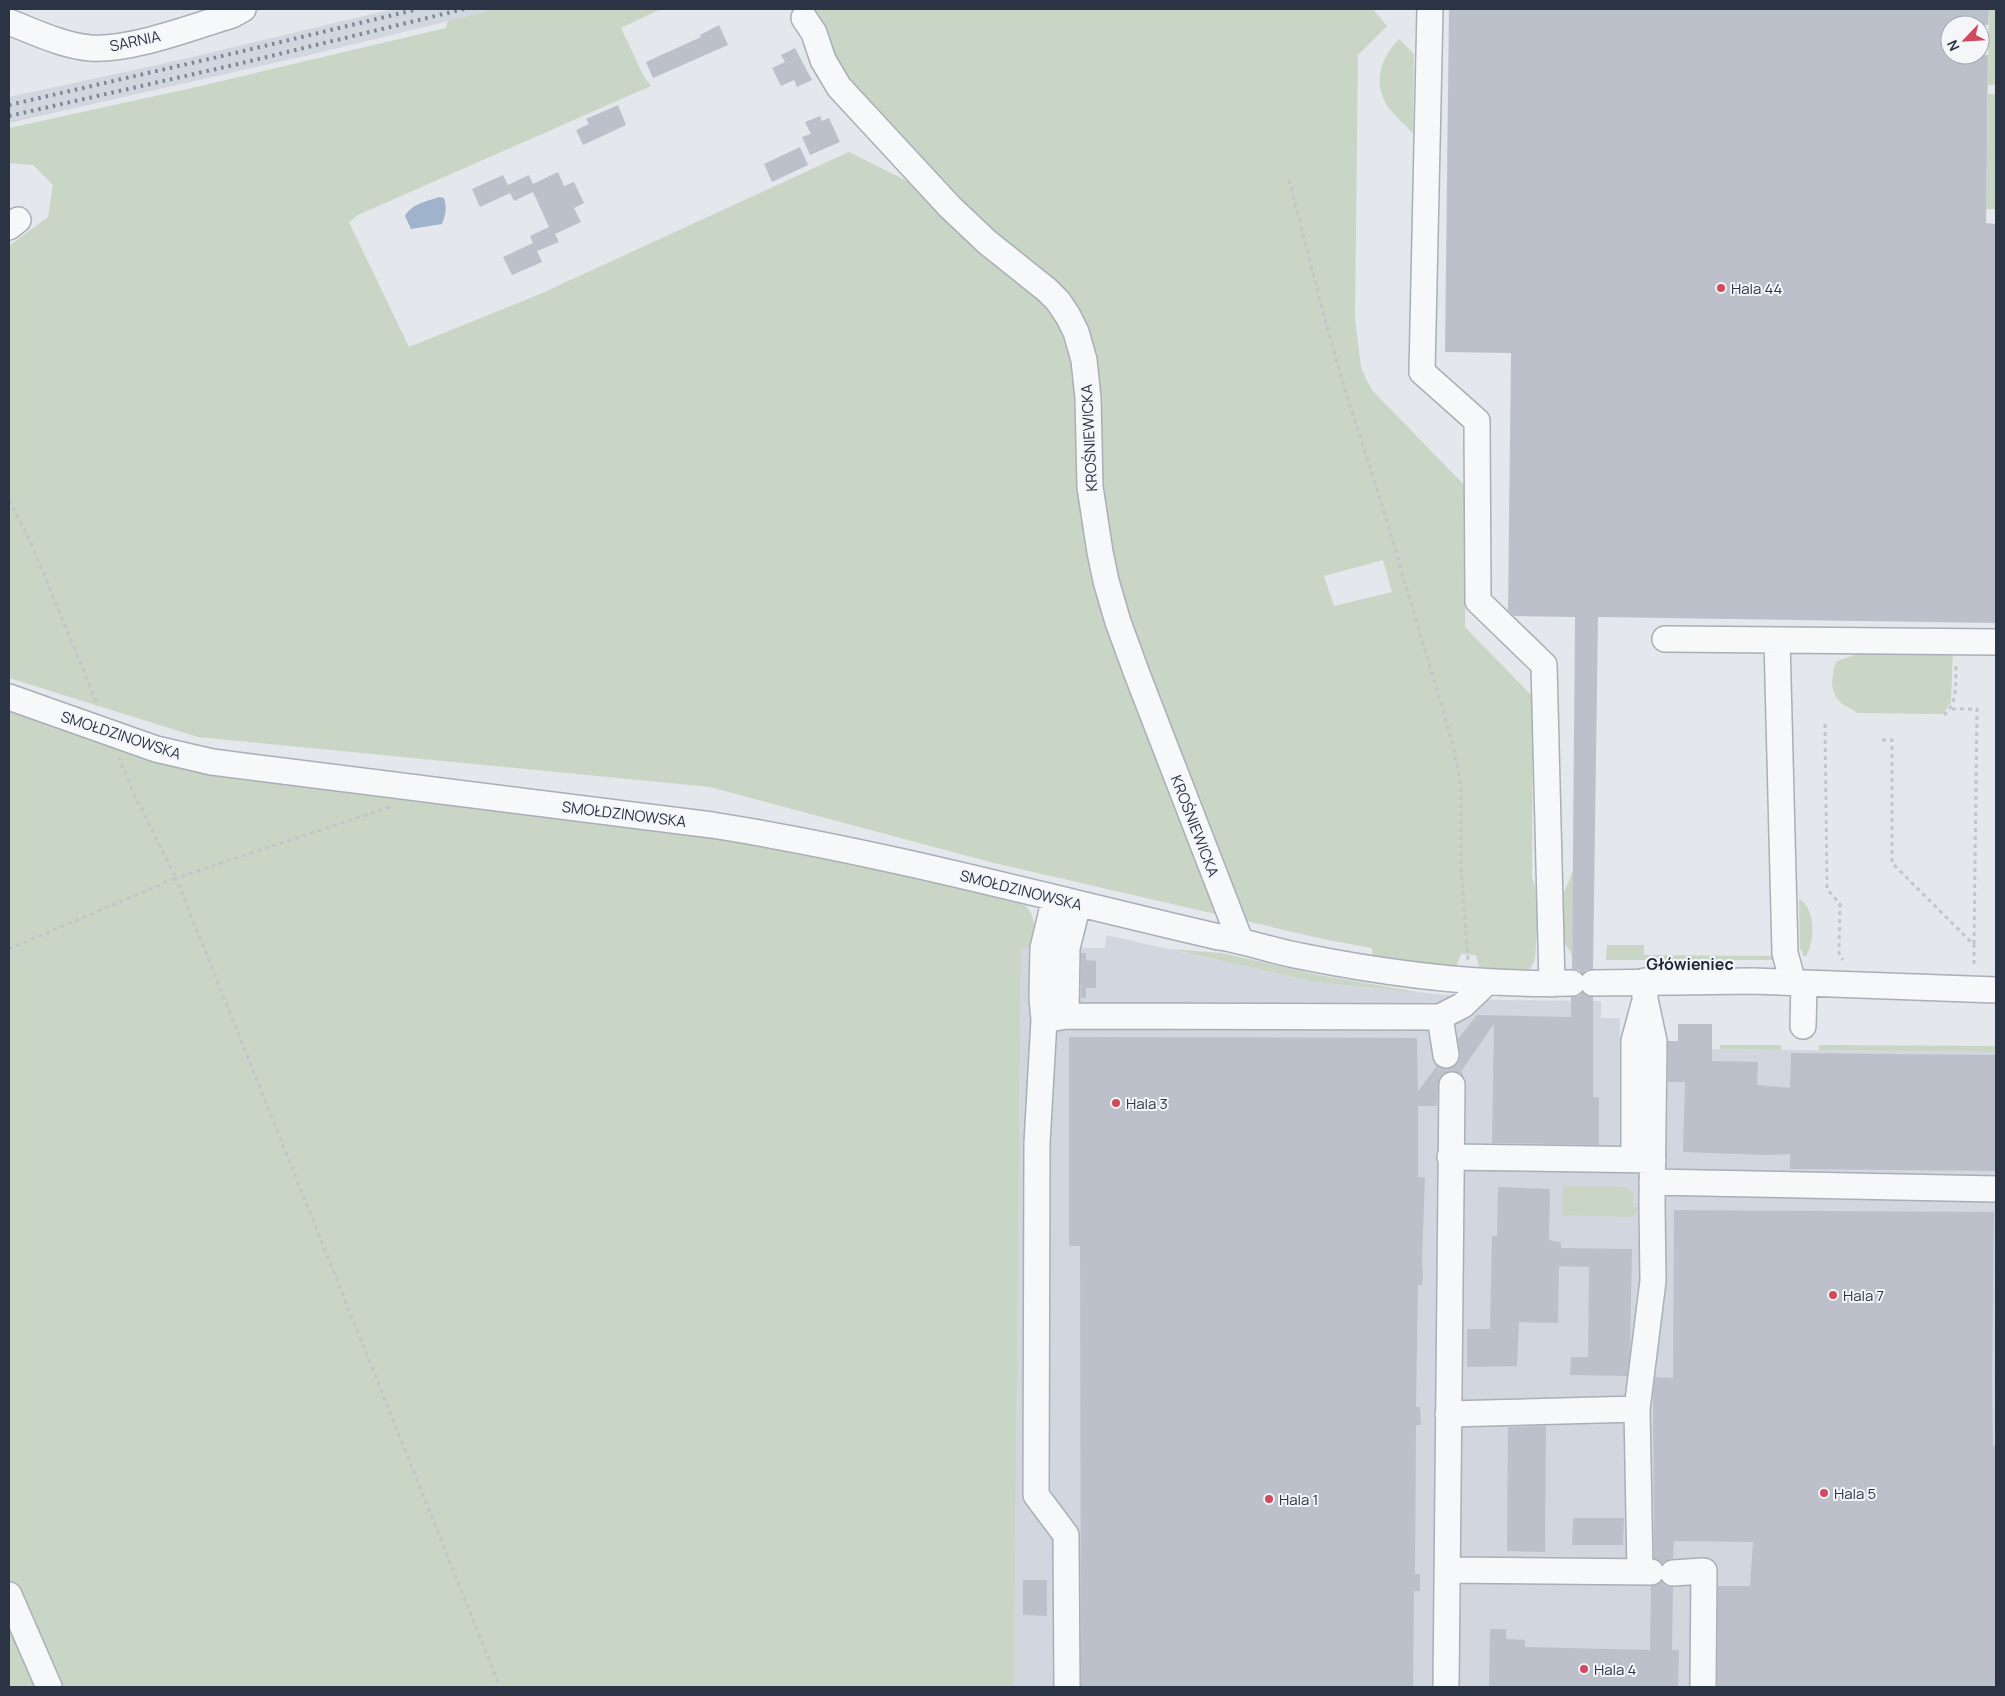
<svg xmlns="http://www.w3.org/2000/svg" width="2005" height="1696" font-family="Manrope,sans-serif">
  <rect width="100%" height="100%" fill="#e4e7ec"/>
  <path fill="#d2d6de" d="M393,9h104l-179,44 -309,70v-26l162,-35z
    M1106,935l208,47 182,18 105,1v17h19v36h5v28h42v-20h11v-38h34v25l284,3v635h-982l7,-739h84z"/>
  <path fill="#c9d6c5" fill-rule="evenodd" d="M497,9h164l-40,19 22,47 8,11 -293,129 -9,7 60,125 131,-53 309,-142 62,31 63,57 98,64 -31,-36 -69,-56 -115,-116 -42,-73v-14h558l14,17 -29,29 -3,264 6,48 6,14 6,10 93,96 -1,140 68,70 -1,180 7,24 -4,58 -4,9 -10,5 -41,-3 -4,-15 -15,-1 -5,13 -4,2 -79,-10 -1,-11 -44,-8 -334,-77 -284,-76 -512,-50 -189,-59v-432l39,-29 5,-32 -20,-20 -24,-2v-35l183,-40 254,-60 2,-7zM1383,560l9,32 -58,14 -10,-30z
    M1989,9h7v76h-8z
    M1399,39l15,15 -1,79c-8,-8 -18,-17 -25,-26 -16,-24 -7,-50 11,-68z
    M1988,94h8v115h-10z
    M1875,648l78,1 -2,53 -8,12 -85,-1 -16,-9 -6,-7 -3,-7 -1,-8 2,-15 3,-6z
    M9,706l117,42 633,92 262,61c15,13 15,28 15,47h-15l-7,739h-1005z
    M1573,871l-1,84 -9,-15 -2,-41z
    M1799,899c17,8 16,43 7,57h-3l-1,-6h-2z
    M1607,945h37v10l130,1 -1,4h-167z
    M1170,949l52,4 97,22 105,18 -110,-11z
    M1720,1045h61v5l-61,-1z
    M1819,1045l177,1v6l-177,-2z
    M1563,1186l62,1 8,5v15h6l-3,7 -7,3 -67,-2z"/>
  <path fill="#9fb4cc" d="M439,197l5,1c3,11 2,16 -2,26l-31,5 -6,-13c6,-12 23,-15 34,-19z"/>
  <path fill="#bbc0ca" d="M1449,9h540l-1,16h-38v30h38l-2,168 10,1v399l-398,-6 -5,352 -7,1 -3,4 -4,-4 -7,-1 3,-352 -61,-1 -6,-6 3,-257 -66,-1z
    M719,25l9,20 -75,33 -7,-16 55,-25 -1,-2z
    M795,48l17,32 -15,7 -3,-7 -13,6 -9,-18 13,-6 -4,-7z
    M618,105l8,20 -43,20 -7,-15 13,-6 -3,-5z
    M820,116l2,5 7,-3 11,24 -30,13 -8,-18 9,-3 -6,-12z
    M800,147l8,18 -36,17 -8,-18z
    M558,172l6,14 10,-4 10,21 -10,5 7,14 -26,12 4,8 -22,9 5,11 -30,13 -9,-18 30,-14 -3,-7 19,-9 -16,-35 -19,9 -4,-8 -30,14 -8,-18 31,-14 5,10 21,-10 4,9z
    M1081,953h5v7l10,1v27h-10v10h-5z
    M1582,992l11,5v100h6v48l-107,-2 2,-119 -34,49 -8,-2 -7,1 -5,5 -2,8 -1,21h-19v71h7l-3,83 1,17 -1,8h-4l-2,122h4l1,18h-5l-1,149h5v17h-6l-1,96h-332l-1,-441h-11v-209l348,1 1,53 19,-25 11,3 7,-3 5,-6v-7l-2,-14 19,-24 94,2v-20l8,-1z
    M1678,1024h34v37l46,1 -1,23 33,3 1,-35 205,2v116l-206,-2v-15l-23,1 -84,-3 2,-70h-17v-41h10z
    M1498,1187l52,2 -1,51 12,2v6l71,1 -2,103 -3,24 -57,-1 1,-18h17l1,-90 -30,-1 -1,57 -39,-1 -2,44 -50,1v-38h23l2,-93h5z
    M1674,1210l320,2 -2,169 1,65h3v241h-279l1,-101h32l3,-44 -79,-1 -1,18 -8,2 -3,3 -8,-6 -1,-164 2,-17 18,1z
    M1546,1426l-1,126 -38,-1 1,-124z
    M1573,1518h51l-1,27h-51z
    M1023,1580h24v36l-24,-1z
    M1661,1581l6,5 6,1 -1,63h7l-1,37h-189l1,-58h16v10l19,1v7l125,3 1,-64z"/>
  <g fill="none" stroke-linecap="round" stroke-linejoin="round">
    <path stroke="#bfc3cb" stroke-width="25" stroke-dasharray="25 12" stroke-linecap="butt" d="M1446,1055l6,30"/>
    <defs>
      <path id="minor" d="M1430,9l-8,363 55,49 1,180 66,64 8,319
        M804,18l10,15 9,27 16,27 111,120 37,35 60,48 11,11 10,15 8,16 8,28 4,38 2,89 10,65 6,29 12,41 19,52 103,266
        M9,22c26,10 52,23 81,26 41,3 102,-21 142,-33l11,-6
        M9,227l9,-7
        M1665,639l331,3
        M1777,640l8,313 8,30
        M9,697l147,52 56,13 500,63c171,27 338,73 507,112 27,4 53,14 81,19 89,18 180,30 272,27
        M1055,898l-12,50 -1,50 2,22 -7,123 -1,352 30,40 1,152
        M1593,983l159,-2 244,9
        M1066,1016l1,-68 11,-44
        M1440,1017l23,-12 24,-23
        M1044,1020l22,-4 374,1 6,38
        M1803,1026l1,-42
        M1450,1157l203,3
        M1634,1159v-118l10,-37
        M1652,1182l344,7
        M1448,1414l189,-5
        M1447,1570l204,2
        M1640,1571l-3,-162 16,-128 -1,-77 2,-163 -9,-42v-18
        M1673,1573l31,-2 -1,116
        M9,1595l40,92
        M1446,1687l6,-602"/>
    </defs>
    <use href="#minor" stroke="#a9aeb7" stroke-width="28"/>
    <path stroke="#c2c5cb" stroke-width="3" stroke-dasharray="4 4" stroke-linecap="butt" d="M1289,180l35,136 22,78 30,91 76,256 9,45v80l7,95
      M9,500l22,43 67,163
      M1952,709h25l-3,236
      M1944,715c15,-13 11,-33 12,-52
      M1825,724l2,165 13,15 -1,49 4,7
      M1882,740h10v123l82,82v21
      M390,807l-214,71 324,809
      M9,949l167,-71 -43,-86 -14,-34"/>
    <use href="#minor" stroke="#f7f8fa" stroke-width="25"/>
    <path stroke="#7d8696" stroke-width="4" stroke-dasharray="2.5 5" stroke-linecap="butt" d="M9,105l226,-52 183,-44
      M9,116l229,-52 226,-55"/>
  </g>
  <g fill="#d1495b" stroke="#f4f6f9" stroke-width="2">
    <circle cx="1721" cy="288" r="5"/>
    <circle cx="1116" cy="1103" r="5"/>
    <circle cx="1833" cy="1295" r="5"/>
    <circle cx="1824" cy="1493" r="5"/>
    <circle cx="1269" cy="1499" r="5"/>
    <circle cx="1584" cy="1669" r="5"/>
  </g>
  <g text-anchor="middle" dominant-baseline="central" stroke-width="4" stroke-linejoin="round" paint-order="stroke">
    <g font-size="15" fill="#2b3445" stroke="#f4f6f9">
      <text transform="translate(135 41) rotate(-12)">SARNIA</text>
      <text transform="translate(1089 438) rotate(-93)">KROŚNIEWICKA</text>
      <text transform="translate(121 735) rotate(18)">SMOŁDZINOWSKA</text>
      <text transform="translate(624 814) rotate(7)">SMOŁDZINOWSKA</text>
      <text transform="translate(1195 826) rotate(69)">KROŚNIEWICKA</text>
      <text transform="translate(1021 890) rotate(14)">SMOŁDZINOWSKA</text>
    </g>
    <g font-size="15" fill="#2b3445" stroke="#f4f6f9" text-anchor="start">
      <text x="1731" y="288">Hala 44</text>
      <text x="1126" y="1103">Hala 3</text>
      <text x="1843" y="1295">Hala 7</text>
      <text x="1834" y="1493">Hala 5</text>
      <text x="1279" y="1499">Hala 1</text>
      <text x="1594" y="1669">Hala 4</text>
    </g>
    <g font-size="16" font-weight="bold" fill="#1d2536" stroke="#f4f6f9">
      <text x="1690" y="964">Główieniec</text>
    </g>
  </g>
  <rect width="2005" height="1696" fill="none" stroke="#2b3445" stroke-width="20"/>
  <g transform="translate(1965 40) rotate(245)"><circle r="24" fill="#f4f6f9" stroke="#a4a8b1"/>
  <path d="M0-4L9 19L0 12L-9 19Z" fill="#d1495b"/>
  <text y="-8" font-size="14" font-weight="bold" text-anchor="middle" fill="#2b3445">N</text>
  </g>
</svg>
